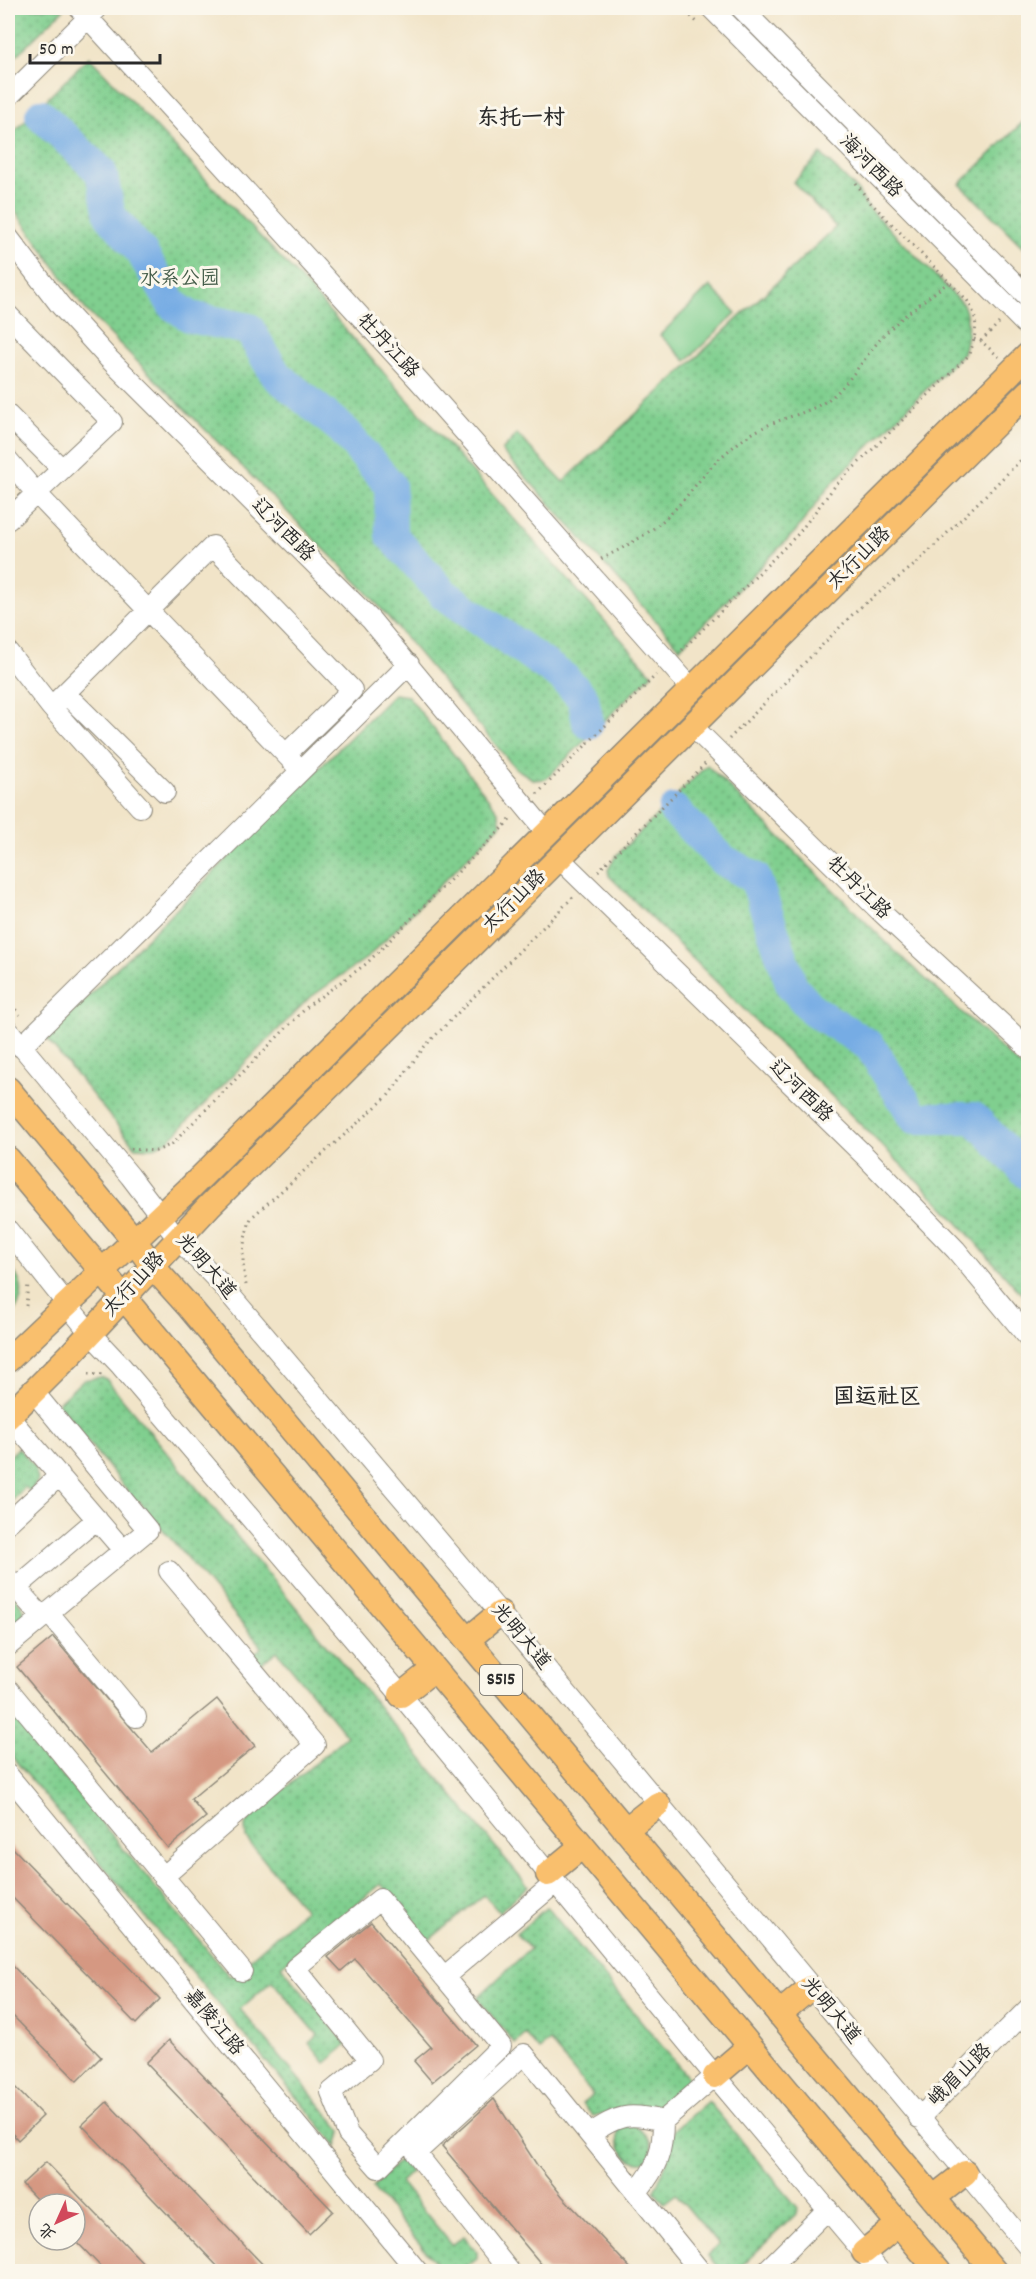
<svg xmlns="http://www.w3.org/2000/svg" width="1036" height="2279" font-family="Dekko,'LXGW WenKai TC',sans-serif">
  <defs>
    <pattern id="park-dots" width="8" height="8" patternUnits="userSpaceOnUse" patternTransform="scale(1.5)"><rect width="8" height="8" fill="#80cf8f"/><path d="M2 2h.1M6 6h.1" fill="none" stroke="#69a875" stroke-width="1.8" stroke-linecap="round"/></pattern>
  </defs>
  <rect width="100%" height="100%" fill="#fbf7ec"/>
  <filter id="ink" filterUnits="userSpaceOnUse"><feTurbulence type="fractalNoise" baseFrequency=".0167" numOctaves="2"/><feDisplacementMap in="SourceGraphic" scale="12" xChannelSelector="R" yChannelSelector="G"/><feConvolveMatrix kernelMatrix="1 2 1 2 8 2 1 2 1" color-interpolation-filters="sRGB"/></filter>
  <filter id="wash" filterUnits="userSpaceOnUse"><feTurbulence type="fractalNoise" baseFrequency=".008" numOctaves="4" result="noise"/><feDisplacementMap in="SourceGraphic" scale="24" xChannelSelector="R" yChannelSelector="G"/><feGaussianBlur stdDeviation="1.35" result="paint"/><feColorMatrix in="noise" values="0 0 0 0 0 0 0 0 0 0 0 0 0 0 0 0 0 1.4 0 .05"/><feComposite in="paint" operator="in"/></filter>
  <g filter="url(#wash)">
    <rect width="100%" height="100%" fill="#f1e4c8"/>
    <path fill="#80cf8f" stroke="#567d5d" stroke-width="1.5" d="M710,286l26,27 -50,48 -26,-26z"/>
    <path fill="url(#park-dots)" stroke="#567d5d" stroke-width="1.5" d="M8,8h57l-57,56z
      M89,57l207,217 356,400 -106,105 -12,1 -19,-12 -148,-176 -281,-282 -78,-109v-63z
      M1028,117v133l-3,-1 -65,-65z
      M821,154l37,37 8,14 97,99c7,17 5,32 0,49l-132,131 -35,47 -116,117 -178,-197 15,-17 46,48 273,-255 -43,-45z
      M394,694l14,2 90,115 3,13 -133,133 -60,42 -139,141 -17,8 -17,-1 -89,-109z
      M707,765l188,186 133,122v228l-86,-96 -333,-329 -1,-6 8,-14z
      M8,1263c19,24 17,35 0,59z
      M101,1377l5,2 422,507 -29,26 -15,-17 -56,46 -47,-57 -100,82 66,79 -22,18 -16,-20 9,-8 -46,-54 -32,28 102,122 -5,15 -329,-394v-42l222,267 75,-67 -59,-72 -1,-12 2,-5 100,-85 -70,-85 -19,15 -7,-9 11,-10 -124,-147 -2,1 -79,-97 26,-24z
      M18,1448l17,19 3,13 -7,12 -6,-5 -17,18v-47z
      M8,1590c20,23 24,23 0,45z
      M547,1907l143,173 -35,28h-29l-33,8 -11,-12 11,-9 -43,-53 -11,8 -13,-16 -11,10 -38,-46 53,-49 -14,-15z
      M708,2101l90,107 -2,6 -60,57h-21l4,-4 -12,-12 12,-10 -43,-51 -12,9 -10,-13c12,-20 17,-38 20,-60z
      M633,2125c11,6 24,18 17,31 -2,4 -2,6 -7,6 -18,2 -29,-20 -24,-34z
      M400,2159l11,13 -11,10 52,63 12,-9 13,16v6l-17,13h-17l-71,-83z"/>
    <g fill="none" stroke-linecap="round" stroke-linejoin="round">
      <path stroke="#76ace4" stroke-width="32" d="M41,115l60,57 9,43 32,38 31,52 18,12 58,12 27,46 66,54 48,56 1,50 53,59 120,84 19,20 5,25
        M674,810l49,50 32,18 37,108 21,24 57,36 45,72h59l54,56"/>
    </g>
    <g id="blocks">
      <path fill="#d59882" d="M53,1637l99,115 65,-53 38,47 -64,53 15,18 -38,31 -151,-181z
        M8,1843l152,156 -24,25 -128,-131z
        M371,1922l105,123 -44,37 -18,-21 17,-14 -76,-88 -14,12 -13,-14z
        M8,1961l93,96 -24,24 -69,-70z
        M169,2040l164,171 -24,23 -163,-171z
        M8,2080l35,36 -25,24 -10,-11z
        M494,2099l43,66 26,32 70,74h-86l-105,-125z
        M107,2102l162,169h-47l-140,-146z
        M46,2162l29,30 76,79h-46l-30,-31v-36h-34l-19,-20z"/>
    </g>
  </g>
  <g filter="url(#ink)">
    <use href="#blocks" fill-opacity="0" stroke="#8e887a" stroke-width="1.5"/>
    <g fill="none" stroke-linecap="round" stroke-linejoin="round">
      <defs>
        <path id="minor" d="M79,8l342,375 271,306
          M711,8l317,319
          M741,8l287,289
          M8,97l90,-89
          M8,237l52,68 49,54 262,261 176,213
          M8,315l104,107 -104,98
          M8,415l54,54
          M8,460l28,33 258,270
          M8,652l43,55 89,100
          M65,693l100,99
          M51,707l162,-161 139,144 -66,64
          M692,726l190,187 146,135
          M559,858l306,298 91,94 72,87
          M8,1030l122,146 48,63 42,44 280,330 528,634
          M21,1047l388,-383
          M8,1230l82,103 31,33 280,329 314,381 165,196
          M8,1416l115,134
          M8,1523l52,-48
          M8,1579l34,38
          M16,1588l81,-69
          M48,1612l88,105
          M8,1646l140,-116 -115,-139
          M8,1689l234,282
          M8,1775l410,497
          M163,1877l152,-132 -146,-174
          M380,1899l121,147 -123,122 -30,-34 -17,-42 39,-32 -75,-92z
          M444,1977l111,-94
          M919,2118l109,-109
          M590,2134c29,-19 38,-22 73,-13
          M637,2192c20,-25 26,-39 26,-71l52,-45
          M510,2272l-94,-119 108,-99 177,218
          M765,2272l63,-63"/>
        <path id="major" d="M8,1089l126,151 19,27 37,41 805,964
          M8,1159l931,1113
          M8,1360l183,-173 837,-832
          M8,1417l62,-62 139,-149 819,-814
          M467,1640l33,-27
          M401,1695l33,-26
          M625,1830l33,-26
          M548,1874l34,-28
          M779,2014l31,-26
          M715,2076l35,-30
          M933,2198l32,-25
          M864,2252l35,-28"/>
      </defs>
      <use href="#minor" stroke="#8e887a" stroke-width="22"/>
      <use href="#major" stroke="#8e887a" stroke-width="27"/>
      <path stroke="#8e887a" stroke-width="3" stroke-dasharray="1.5 4.5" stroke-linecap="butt" d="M682,8l15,14
        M1022,257l6,3
        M974,339l7,2 18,16
        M981,341l18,-18
        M601,559c28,-14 54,-28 75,-51 18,-19 32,-41 52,-57 12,-10 25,-19 38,-25 21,-10 44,-13 63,-27 24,-18 38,-48 60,-69 18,-18 40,-33 60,-48
        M682,650l116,-116 37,-48 135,-132c6,-22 10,-34 -3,-54l-99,-100 -14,-20
        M729,739l128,-129 60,-47 111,-110
        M537,794l119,-119
        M598,871l108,-108
        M8,1000l12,15
        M131,1149l25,2 16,-7 137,-139 57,-41 145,-145
        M246,1285c-5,-27 -4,-41 5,-67l137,-122 37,-50 148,-149
        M26,1306l2,-22
        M88,1374l16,1"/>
      <use href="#minor" stroke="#fff" stroke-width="20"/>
      <use href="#major" stroke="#f9bf6d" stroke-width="24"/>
    </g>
  </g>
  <g text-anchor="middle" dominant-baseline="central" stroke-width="6" stroke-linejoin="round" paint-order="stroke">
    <rect fill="#fbf7ec" stroke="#696865" stroke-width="1.5" x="480" y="1665" width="42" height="30" rx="4.5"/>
    <g font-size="18" font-weight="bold" fill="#2b2b2b">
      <text x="501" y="1680">S515</text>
    </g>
    <g font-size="20" fill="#2b2b2b" stroke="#fbf7ec">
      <text transform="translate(870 167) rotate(45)">海河西路</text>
      <text transform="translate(387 347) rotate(47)">牡丹江路</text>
      <text transform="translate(282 531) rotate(45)">辽河西路</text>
      <text transform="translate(860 559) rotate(-45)">太行山路</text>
      <text transform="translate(858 889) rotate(44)">牡丹江路</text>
      <text transform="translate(515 902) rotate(-45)">太行山路</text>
      <text transform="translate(800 1092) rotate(44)">辽河西路</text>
      <text transform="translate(205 1267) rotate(49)">光明大道</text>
      <text transform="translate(135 1285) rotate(-47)">太行山路</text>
      <text transform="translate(520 1637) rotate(50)">光明大道</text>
      <text transform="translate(830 2011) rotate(50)">光明大道</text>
      <text transform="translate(213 2023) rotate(50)">嘉陵江路</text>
      <text transform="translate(961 2076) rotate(-45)">峨眉山路</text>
    </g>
    <g font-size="20" fill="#445c49" stroke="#fbf7ec">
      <text x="180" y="280">水系公园</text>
    </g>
    <g font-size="22" font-weight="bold" fill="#2b2b2b" stroke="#fbf7ec">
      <text x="521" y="119">东托一村</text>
      <text x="877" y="1398">国运社区</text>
    </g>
  </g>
  <rect width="1036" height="2279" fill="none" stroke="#fbf7ec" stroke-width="30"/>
  <g transform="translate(57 2222) rotate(225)"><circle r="28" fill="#fbf7ec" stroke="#a8a59f" stroke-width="1.5"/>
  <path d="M0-4.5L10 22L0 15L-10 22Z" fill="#d1495b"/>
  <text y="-9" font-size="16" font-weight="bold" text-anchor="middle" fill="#2b2b2b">北</text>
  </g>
  <path d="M30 54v9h130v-9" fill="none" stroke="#2b2b2b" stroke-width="3"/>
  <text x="39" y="54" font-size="18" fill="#2b2b2b" stroke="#fbf7ec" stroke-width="4.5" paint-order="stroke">50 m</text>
</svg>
